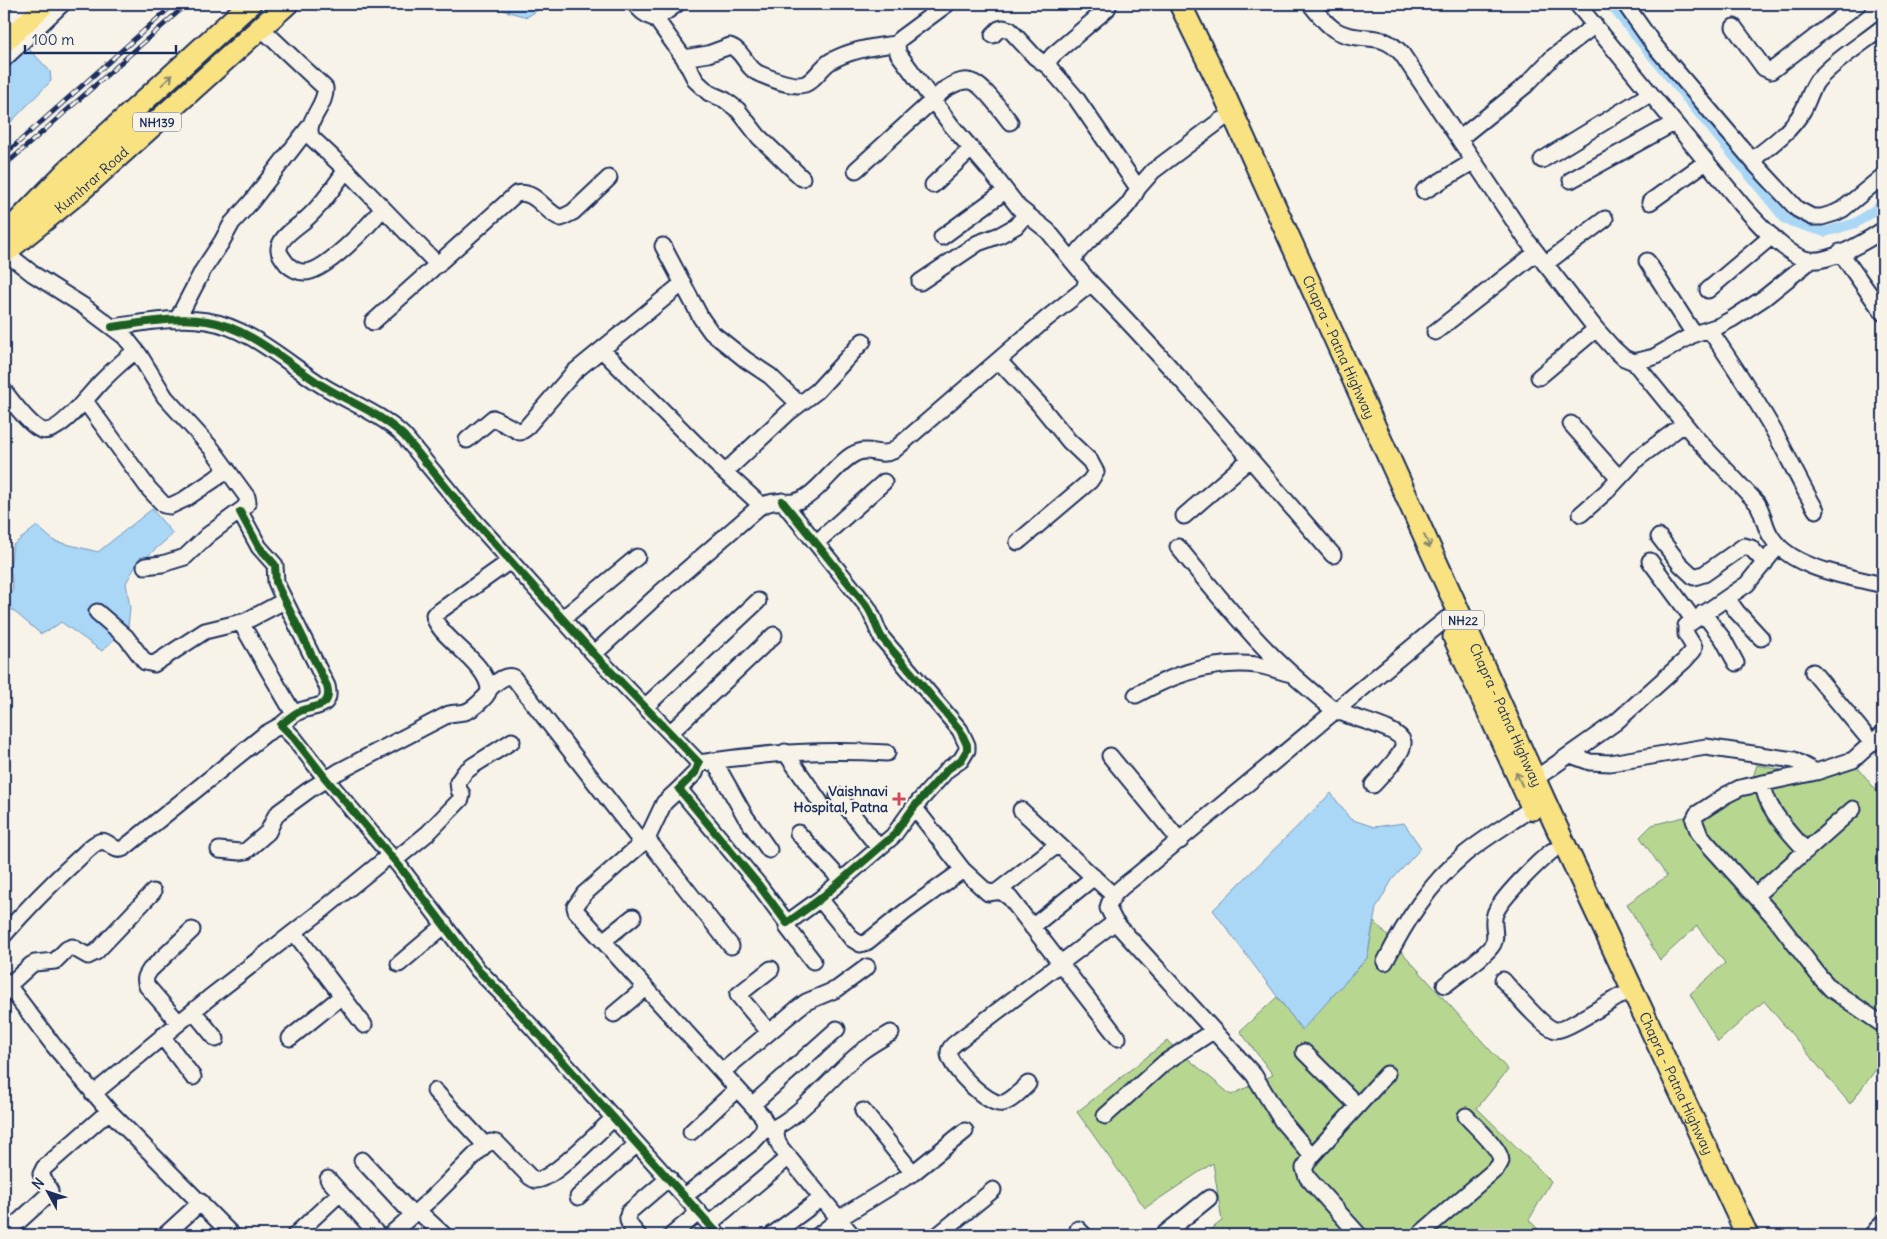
<svg xmlns="http://www.w3.org/2000/svg" width="1887" height="1239" font-family="Delius,sans-serif">
  <rect width="100%" height="100%" fill="#f7f3e8"/>
  <filter id="ink" filterUnits="userSpaceOnUse"><feTurbulence type="fractalNoise" baseFrequency=".02" numOctaves="2"/><feDisplacementMap in="SourceGraphic" scale="10" xChannelSelector="R" yChannelSelector="G"/><feConvolveMatrix kernelMatrix="1 2 1 2 8 2 1 2 1" color-interpolation-filters="sRGB"/></filter>
  <g filter="url(#ink)">
    <path fill="#b7d790" stroke="#698377" d="M1855,764l28,35v261l-33,44 -86,-103 -46,41 -28,-48 35,-31 -28,-37 -37,34 -33,-56 40,-28 -27,-39 12,-12 76,-19 23,-23 6,-18 62,13z
      M1374,921l134,149 -31,38 74,73 -22,39 15,15h-341l19,-14 -9,-58 -68,45 -68,-96 90,-71 64,54 42,-20 -33,-44 37,-34 25,32 65,-71z"/>
    <path fill="#abd7f7" stroke="#7194ba" d="M498,4h49l-20,13 -22,-6z
      M28,48l22,23 1,10 -47,48v-72l6,-8z
      M152,509l21,25 -38,33 -9,16 4,25 -2,18 -26,25 -41,-29 -11,8 -9,4 -37,-31 9,-14 -3,-21 3,-23 24,-19 17,15 44,11z
      M1331,793l19,26 24,8 30,-4 17,25 -29,32 -16,28 -9,50 -65,72 -89,-120z"/>
    <g fill="none" stroke-linecap="round" stroke-linejoin="round">
      <path stroke="#abd7f7" stroke-width="10" d="M1610,4l176,216 39,12 31,-9 27,-19"/>
      <defs>
        <path id="minor" d="M635,4c6,7 11,12 21,15l21,-15
          M947,4l-46,34 -4,6 1,9 53,72 41,48 27,35 29,23 25,31
          M1109,4l-2,5 -54,46 -4,5v7l27,31 62,90 15,-17 68,-51
          M1310,4c9,10 18,24 31,29 24,10 39,-3 61,21l124,185 70,90 17,19 11,10 10,4 20,-5 40,-23 25,-8 13,-7 32,-21 46,-37
          M1577,4l164,200c14,16 46,53 68,56 21,3 57,-19 74,-30
          M1625,4l29,41 103,121 40,43 15,8h10l13,-4 8,-4 40,-33
          M656,19l28,39 12,23 13,12 16,7 13,10 21,27 43,41
          M4,27l24,-23
          M1734,27l30,41 7,3 87,-67
          M261,28l64,60c2,18 -22,34 -13,50l34,32 92,95
          M993,35l6,-6 4,-1 7,2 25,27 14,10
          M684,58l24,-4 22,-8c14,5 16,23 30,28 12,5 32,14 45,10 10,-4 16,-17 26,-23 19,-11 44,-15 66,-17
          M4,59l58,-55
          M1459,139l67,-54 27,-28 42,-32
          M1542,160l108,-66
          M1752,160c18,-14 38,-28 50,-48 6,-10 8,-21 15,-31 18,-21 45,-37 66,-54
          M346,170c-13,18 -25,36 -41,50 -8,7 -24,16 -26,28 -1,5 5,12 8,16 4,4 11,8 17,8 21,1 66,-48 79,-64
          M856,170l89,-81c7,-4 15,-9 23,-8 13,0 33,30 42,41
          M1571,180l103,-57
          M933,185l38,-36
          M1424,191l50,-30
          M1650,202l56,-40
          M942,237l63,-46
          M663,246l38,72 10,14 35,28 24,16 29,28
          M5,252l28,22 52,33 40,30 15,19 25,41 47,52 35,48 1,5 -4,6 -36,27 -23,22 -23,7 -17,2
          M1840,252l43,61
          M1647,261l47,73
          M1545,264l60,-45
          M1087,279c87,88 165,183 246,276
          M920,282l58,-39 22,-8 16,-9 10,-12
          M1708,290l64,-54
          M177,320l26,-50 18,-27 11,-20 19,-21 58,-75
          M373,322l143,-128c20,-5 29,19 45,24l12,-6 36,-34
          M112,327c31,-4 64,-11 95,-6 42,6 81,43 116,65 28,17 57,27 81,50l59,72 131,146 105,109 -4,10 -16,16 79,95 29,39 33,-24 73,-63 21,-29 34,-38 13,-9 6,-10v-5l-7,-15 -78,-92c-7,-11 -8,-23 -16,-33l-84,-104
          M1709,329c23,34 46,68 66,104 14,25 26,52 41,77
          M1435,332l101,-79
          M602,350l116,116 44,40
          M999,361l40,43 30,37 21,20 6,11 -6,9 -72,61
          M1634,362l62,76 61,65c7,11 7,24 15,35 21,31 76,38 111,47
          M1539,377l57,-48
          M4,391c9,11 24,33 37,39 17,7 50,-38 61,-49 11,-11 21,-21 34,-30
          M85,401l64,88 15,16 6,1 15,-7 30,-20 12,-10
          M1571,424l48,54
          M467,440l26,-22 27,14 5,-3 49,-57 109,-89
          M725,472l63,-59 29,-22 46,-50
          M240,512l19,35 16,18 1,17 3,7 48,97c6,23 -13,19 -27,25 -7,3 -13,9 -19,14l13,13 32,41 74,88 78,103 24,24 217,241
          M1581,514l26,-23 30,-32 47,-35
          M1184,516l66,-57
          M1659,537l21,27 14,13 10,-3 40,-28 7,2 14,15
          M816,543l68,-61
          M1178,547c23,28 46,57 71,84 24,28 52,52 80,75 14,12 70,20 74,36 2,11 -23,35 -30,43
          M1650,561l43,58
          M1727,598l10,14 24,26
          M97,612l29,25 19,25 9,2 51,-33 41,-10 38,-20
          M1703,613l20,26 13,24
          M562,619l75,-62
          M241,623l53,91
          M594,654l66,-61 99,-86c21,-12 29,2 47,-10 17,-10 35,-40 53,-45 12,-4 22,5 34,-1l153,-132 38,-30 3,-10 -14,-17c3,-15 41,-42 52,-54 6,-6 9,-12 13,-20
          M1813,672l59,71
          M489,689c7,-6 15,-15 24,-12l129,166
          M1136,695c36,-20 79,-35 121,-30 11,2 23,6 34,9
          M645,707l113,-106
          M670,733l104,-98
          M1883,733l-30,27 -37,12 -76,16 -14,7 -29,19 -3,6 5,13 9,11 67,74 45,59 11,12 52,36
          M785,752l35,50
          M1571,755l19,7 20,1 96,-16 88,13 22,12
          M1110,756l70,85
          M714,761l31,55 24,34
          M699,763c63,-10 124,-14 188,-10
          M1535,779l81,-57 68,-61 9,-10 1,-4 -8,-13v-8l61,-42 31,-38
          M1763,783c2,26 27,49 43,68
          M679,789l-15,14 -17,36 -63,55 -9,13 1,4 186,205 3,6 -2,9 -10,11 -68,54
          M838,796l41,52
          M1021,810l92,85
          M798,833l43,47
          M647,839l84,107
          M219,850l21,2 6,-1 22,-19 7,-15 4,-5 30,-22 29,-18 111,-58c5,-1 11,-1 16,-2 6,-2 11,-6 16,-11 3,-3 8,-7 8,-12 -2,-27 -54,-54 -55,-74l76,-54
          M395,860l33,-27 33,-34 1,-5 -3,-4 -1,-8 7,-10 9,-7 38,-24
          M963,870l25,23c12,-1 11,-4 22,5l108,140
          M998,891l59,-46
          M1755,896l98,-87
          M820,899l32,40 8,5 7,-2 39,-31 57,-41 -49,-63
          M787,923v4l26,34
          M1032,927l62,-50
          M294,932l70,93
          M4,935c23,-27 48,-52 74,-76 6,-5 14,-15 21,-17 10,-4 14,12 25,6l141,-114 16,-9
          M603,941l30,-24
          M1385,962c21,-41 44,-78 80,-108 21,-17 45,-31 67,-46
          M399,964l46,-39
          M4,980l50,66 55,65 123,124
          M1503,980c9,10 41,49 53,50 9,1 53,-28 64,-34
          M1445,985c12,-10 41,-29 48,-41 5,-9 -2,-20 2,-30 5,-15 44,-53 57,-63
          M8,986l23,-21 4,-2 20,-2 12,-12 5,-2 16,9 8,-4 57,-60
          M193,1011l23,28
          M614,1014l31,-26
          M179,1023l-32,-37c-3,-7 -1,-10 3,-16l42,-40
          M769,1032l-31,-37 33,-26
          M162,1036l31,41
          M290,1038l52,-42
          M1304,1052l54,54
          M722,1072l76,-64 8,-6 31,-13 30,-22
          M1028,1084c-7,6 -16,17 -25,19 -14,4 -56,-38 -54,-51 1,-6 8,-10 13,-14l153,-116
          M435,1091l50,54
          M93,1094l116,-96 116,-90 65,-53
          M752,1105l85,-76
          M863,1111l50,62
          M1105,1116l59,-53 49,-32
          M775,1128l2,12 4,8 71,87
          M763,1131c29,-3 74,-61 98,-79 9,-7 20,-13 30,-19
          M691,1132l46,-43
          M1312,1156l-30,-35 -28,-46 -139,-153 -7,-14c3,-15 17,-23 28,-32l310,-257
          M362,1160l51,55
          M328,1179l50,56
          M578,1197l59,-53
          M418,1211l26,24
          M709,1224l80,-67
          M1078,1229l6,6
          M4,1235l46,-42v-2l-9,-17 3,-6 65,-57
          M165,1235l36,-33
          M295,1235l45,-42
          M390,1235l43,-38 52,-52 6,-3 6,1 33,34c4,3 6,4 11,2 17,-5 57,-47 73,-61
          M638,1235c-6,-7 -13,-13 -9,-23l40,-34
          M672,1235l27,-23
          M772,1235l50,-37
          M819,1235l24,-19 70,-43 52,-42
          M938,1235l55,-45
          M1163,1235l46,-37
          M1359,1235l-52,-58 -3,-9 8,-12 75,-82
          M1419,1235l78,-67c2,-3 3,-4 4,-7 0,-12 -27,-36 -35,-45
          M1872,1235l11,-13"/>
        <path id="major" d="M4,43l42,-39
          M42,210l86,-76"/>
        <g id="highway">
          <path id="s1" d="M1180,4l43,88 333,734 191,409"/>
          <path d="M4,236l63,-65 183,-167"/>
          <path id="s2" d="M4,253l74,-60 209,-189"/>
          <path d="M1454,637l79,172"/>
        </g>
      </defs>
      <use href="#minor" stroke="#1b2f5e" stroke-width="19"/>
      <use href="#major" stroke="#1b2f5e" stroke-width="22"/>
      <use href="#highway" stroke="#1b2f5e" stroke-width="25"/>
      <use href="#minor" stroke="#f7f3e8" stroke-width="15"/>
      <use href="#major" stroke="#f8e281" stroke-width="19"/>
      <use href="#highway" stroke="#f8e281" stroke-width="21"/>
      <defs>
        <path id="rail" d="M4,155l170,-151
          M4,166l183,-162"/>
      </defs>
      <use href="#rail" stroke="#1b2f5e" stroke-width="5"/>
      <use href="#rail" stroke="#f7f3e8" stroke-width="3" stroke-dasharray="9" stroke-linecap="butt"/>
      <defs>
        <path id="cycleway" d="M112,327c31,-4 64,-11 95,-6 42,6 81,43 116,65 28,17 57,27 81,50l59,72 131,146 105,109 -4,10 -16,16 79,95 29,39 33,-24 73,-63 21,-29 34,-38 13,-9 6,-10v-5l-7,-15 -78,-92c-7,-11 -8,-23 -16,-33l-84,-104
          M240,512l19,35 16,18 1,17 3,7 48,97c6,23 -13,19 -27,25 -7,3 -13,9 -19,14l13,13 32,41 74,88 78,103 24,24 217,241"/>
      </defs>
      <use href="#cycleway" stroke="#f7f3e8" stroke-width="11"/>
      <use href="#cycleway" stroke="#1b5e20" stroke-width="8"/>
    </g>
    <defs><path id="oneway-shaft" d="M-6 0H5M1.5-3L5.5 0L1.5 3" fill="none" stroke-width="1.6" stroke-linecap="round" stroke-linejoin="round" transform="scale(1.25)"/></defs>
    <g stroke="#8a8870">
      <use href="#oneway-shaft" transform="translate(167 80) rotate(-43)"/>
      <use href="#oneway-shaft" transform="translate(1427 541) rotate(65)"/>
      <use href="#oneway-shaft" transform="translate(1519 779) rotate(-115)"/>
    </g>
  </g>
  <path fill="#d1495b" stroke="#f7f3e8" stroke-width="2" d="M896.5 791.5h5v5h5v5h-5v5h-5v-5h-5v-5h5z"/>
  <g text-anchor="middle" dominant-baseline="central" stroke-width="5" stroke-linejoin="round" paint-order="stroke">
    <g fill="#f7f3e8" stroke="#5d6a87" stroke-width="1">
      <rect x="133" y="112.5" width="48" height="19" rx="4"/>
      <rect x="1442" y="610.5" width="42" height="19" rx="4"/>
    </g>
    <g font-size="12" font-weight="bold" fill="#1b2f5e">
      <text x="157" y="122">NH139</text>
      <text x="1463" y="620">NH22</text>
    </g>
    <g font-size="14" fill="#1b2f5e" stroke="#f7f3e8">
      <text stroke="none"><textPath href="#s2" startOffset="114">Kumhrar Road</textPath></text>
      <text stroke="none"><textPath href="#s1" startOffset="378">Chapra - Patna Highway</textPath></text>
      <text stroke="none"><textPath href="#s1" startOffset="782">Chapra - Patna Highway</textPath></text>
      <text stroke="none"><textPath href="#s1" startOffset="1188">Chapra - Patna Highway</textPath></text>
    </g>
    <g font-size="14" font-weight="bold" fill="#1b2f5e" stroke="#f7f3e8" text-anchor="end">
      <text x="888" y="791">Vaishnavi<tspan x="888" dy="16">Hospital, Patna</tspan></text>
    </g>
  </g>
  <rect width="1887" height="1239" fill="none" stroke="#f7f3e8" stroke-width="20"/>
  <rect x="10" y="10" width="1867" height="1219" fill="none" stroke="#1b2f5e" stroke-width="2" filter="url(#ink)"/>
  <g transform="translate(48 1192) rotate(310)" stroke="#f7f3e8" stroke-width="4" paint-order="stroke">
  <path d="M0-4L9 19L0 12L-9 19Z" fill="#1b2f5e"/>
  <text y="-8" font-size="14" font-weight="bold" text-anchor="middle" fill="#1b2f5e">N</text>
  </g>
  <path d="M25 45v8h151v-8" fill="none" stroke="#1b2f5e" stroke-width="2.5"/>
  <text x="32" y="45" font-size="15" fill="#1b2f5e" stroke="#f7f3e8" stroke-width="4" paint-order="stroke">100 m</text>
</svg>
